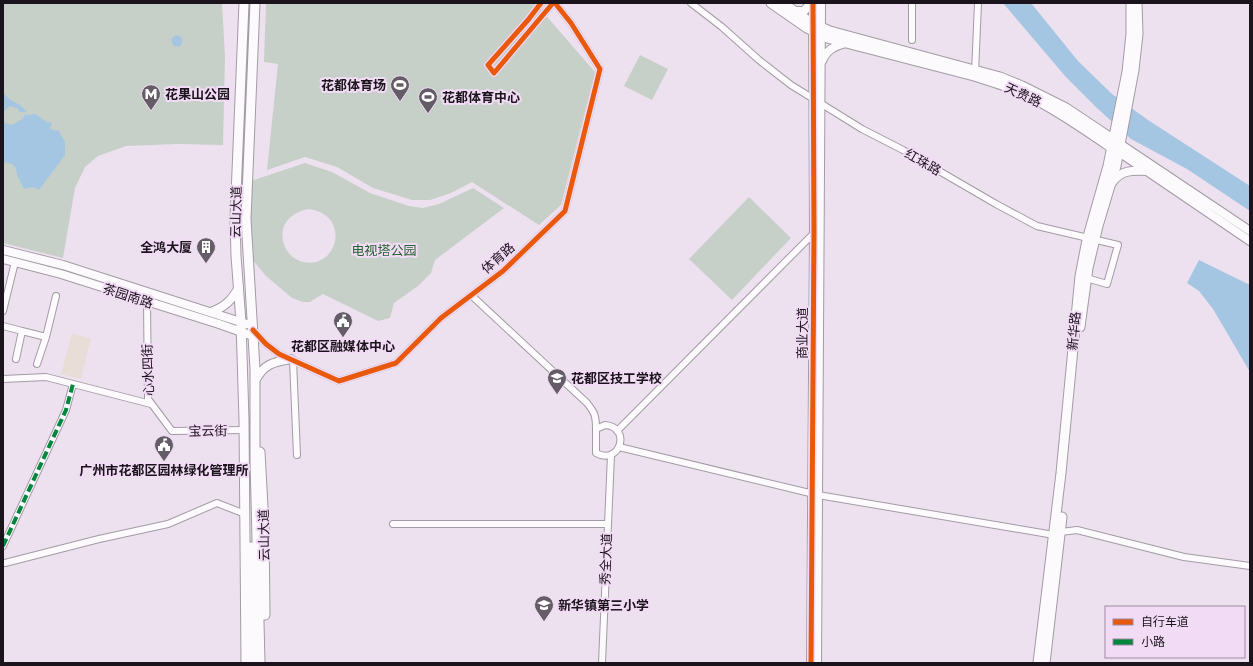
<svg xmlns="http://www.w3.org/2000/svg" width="1253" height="666" font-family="Poppins,'Noto Sans SC',sans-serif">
  <rect width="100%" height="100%" fill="#ede1ef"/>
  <path fill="#e8ddd7" d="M72,334l19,4 -10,41 -20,-5z"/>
  <path fill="#c6d0c8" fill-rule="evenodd" d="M3,3h219l3,54 -2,88 -46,-1 -51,2 -28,10 -13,11 -10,21 -12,70 -60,-15z
    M266,3h269l60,69 -34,133 -22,20 -67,-43 -21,11 -21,7h-18l-39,-12 -36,-21 -32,-10 -38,13 11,-106 -14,-2z
    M640,55l28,14 -16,31 -28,-14z
    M305,163l27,9 38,21 39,13 14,2 16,-4 34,-16 31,20 -69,52 -4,13 -13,13 -24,17 -4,15 -12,3 -55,-27 -13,8h-7l-11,-4 -26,-22 -19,-23 1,-71zM308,209c44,5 30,61 -5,53 -8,-2 -15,-8 -18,-15 -8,-20 4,-34 23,-38z
    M749,197l42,41 -59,62 -43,-41z"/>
  <path fill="#a4c6e2" d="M1003,3h28l47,58 34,33 36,26 102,66v25l-63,-42 -56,-30 -34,-31 -32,-32z
    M171.5 41a5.5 5.5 0 1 1 11 0a5.5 5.5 0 1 1-11 0Z
    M3,92l6,7 11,6 7,7h-7l-3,-4 -7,-2 -7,6z
    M24,114l4,1 8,-1 12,9 3,-1 1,3 -2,2v2l9,2 6,11v13l-26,35 -6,-3 -9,2 -7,-14 -1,-7 -4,-4 -9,-2v-41h1l1,2 7,2 9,-5 4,-4z
    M1199,260l51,25v87l-37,-63 -14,-18 -12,-8z"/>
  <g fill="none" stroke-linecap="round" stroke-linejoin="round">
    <defs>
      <path id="minor" d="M541,3l-13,17 -40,45 6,8 59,-70
        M691,3l31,24 37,33 32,25 71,44 41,21 93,54 41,22 81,19 -11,39 -24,-7
        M912,40v-37
        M975,73l3,-70
        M471,295l116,108c8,10 9,13 9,26
        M147,301l1,98 24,32 72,-1
        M3,311l12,-49
        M3,326l19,5 -6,28
        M22,331l24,6 -9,27
        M253,331l13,13 13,10 60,27 57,-18 45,-45 62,-47 62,-60 35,-142 -29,-46 -16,-20
        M46,337l10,-41
        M293,360l4,95
        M3,379l43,-2 105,27
        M605,425c27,2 15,41 -9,28v-24z
        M617,431l198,-199
        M619,447l199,48 236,40 7,-3 16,-2 107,27 66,9
        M393,524h215
        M3,546l63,-136 7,-26
        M5,563l94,-24 69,-15 49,-21 28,11
        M602,663l9,-208"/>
      <path id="tertiary" d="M794,11h10l7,-8
        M822,61c5,-12 13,-15 24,-18
        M1120,144l130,87
        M1119,152l131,89
        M1112,183c8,-13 21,-13 35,-12
        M3,250l60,15 190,61
        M3,259l58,15 158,50 34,12
        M211,312c14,-5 21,-12 28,-25
        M255,381c9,-17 18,-19 36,-22
        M811,663l3,-430 -1,-230
        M817,663l4,-660"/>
      <path id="secondary" d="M244,3l-9,216 1,37 5,66 3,98 2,243
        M255,3l-9,216 9,150v90l5,204
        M771,3l36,25 20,10 147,38c16,5 32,10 47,16 33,16 63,37 94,58
        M783,3l27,19 20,9 170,46 22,9 44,22 51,34
        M1080,327l8,-59 10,-42 18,-60 18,-96 4,-36 -1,-31
        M260,452l4,73 1,90
        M251,547l2,116
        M1038,663l23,-190 19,-197 7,-36 21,-74 19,-94 4,-38v-31
        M1045,663l17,-146"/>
    </defs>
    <use href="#minor" stroke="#a39ba5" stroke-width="8"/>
    <use href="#tertiary" stroke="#a39ba5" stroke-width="10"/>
    <use href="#secondary" stroke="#a39ba5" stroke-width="11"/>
    <use href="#minor" stroke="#fcfafd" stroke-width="6"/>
    <use href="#tertiary" stroke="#fcfafd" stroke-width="8"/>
    <use href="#secondary" stroke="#fcfafd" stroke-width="9"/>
    <path stroke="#00873e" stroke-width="4" stroke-dasharray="8 4" stroke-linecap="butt" d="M3,546l63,-136 7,-26"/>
    <defs>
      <path id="cycleway" d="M541,3l-13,17 -40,45 6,8 59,-70
        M253,330l13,14 13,10 60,27 57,-18 45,-45 62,-47 62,-60 35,-142 -29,-46 -16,-20
        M811,663l3,-430 -1,-230"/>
    </defs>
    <use href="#cycleway" stroke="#f2dbf5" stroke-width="8"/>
    <use href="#cycleway" stroke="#e8590c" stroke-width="5"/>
  </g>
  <defs>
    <symbol id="stadium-pin" viewBox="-11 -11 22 30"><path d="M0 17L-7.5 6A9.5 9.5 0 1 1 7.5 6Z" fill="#645c66" stroke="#f2dbf5"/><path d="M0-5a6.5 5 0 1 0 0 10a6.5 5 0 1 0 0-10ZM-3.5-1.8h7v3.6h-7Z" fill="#fff"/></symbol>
    <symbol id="metro-pin" viewBox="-11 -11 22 30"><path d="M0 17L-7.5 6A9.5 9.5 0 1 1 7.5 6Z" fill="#645c66" stroke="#f2dbf5"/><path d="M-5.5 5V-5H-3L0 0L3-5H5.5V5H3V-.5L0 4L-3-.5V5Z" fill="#fff"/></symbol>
    <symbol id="building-pin" viewBox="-11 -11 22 30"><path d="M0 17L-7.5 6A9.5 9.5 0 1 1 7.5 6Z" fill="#645c66" stroke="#f2dbf5"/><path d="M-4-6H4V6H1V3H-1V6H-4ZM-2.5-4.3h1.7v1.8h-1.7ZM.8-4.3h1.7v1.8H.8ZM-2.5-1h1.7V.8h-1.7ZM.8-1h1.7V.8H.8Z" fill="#fff"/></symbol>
    <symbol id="civic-pin" viewBox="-11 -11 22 30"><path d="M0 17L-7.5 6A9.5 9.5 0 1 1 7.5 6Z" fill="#645c66" stroke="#f2dbf5"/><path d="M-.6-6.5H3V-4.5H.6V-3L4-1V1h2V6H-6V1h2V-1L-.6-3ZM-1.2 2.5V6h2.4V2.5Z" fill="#fff"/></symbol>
    <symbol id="school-pin" viewBox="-11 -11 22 30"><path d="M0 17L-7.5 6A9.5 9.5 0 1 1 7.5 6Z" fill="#645c66" stroke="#f2dbf5"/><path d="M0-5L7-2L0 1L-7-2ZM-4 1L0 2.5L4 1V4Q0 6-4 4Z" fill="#fff"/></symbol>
  </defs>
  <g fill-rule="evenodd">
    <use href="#stadium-pin" x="389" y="74" width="22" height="30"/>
    <use href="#metro-pin" x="140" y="83" width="22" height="30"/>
    <use href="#stadium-pin" x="417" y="86" width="22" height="30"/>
    <use href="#building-pin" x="195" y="236" width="22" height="30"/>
    <use href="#civic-pin" x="332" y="310" width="22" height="30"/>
    <use href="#school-pin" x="546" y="367" width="22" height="30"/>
    <use href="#civic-pin" x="153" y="434" width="22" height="30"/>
    <use href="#school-pin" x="533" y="594" width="22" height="30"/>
  </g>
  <g text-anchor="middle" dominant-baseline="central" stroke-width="4" stroke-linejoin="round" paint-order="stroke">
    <g font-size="13" font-weight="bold" fill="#1b141c" stroke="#f2dbf5" text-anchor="start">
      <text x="386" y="85" text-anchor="end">花都体育场</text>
      <text x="165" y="94">花果山公园</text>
      <text x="442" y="97">花都体育中心</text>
      <text x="192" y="247" text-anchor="end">全鸿大厦</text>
      <text x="343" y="346" text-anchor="middle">花都区融媒体中心</text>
      <text x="571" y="378">花都区技工学校</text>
      <text x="164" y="470" text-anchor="middle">广州市花都区园林绿化管理所</text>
      <text x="558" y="605">新华镇第三小学</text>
    </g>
    <g font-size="13" fill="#1b141c" stroke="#f2dbf5">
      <text transform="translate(1023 95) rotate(25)">天贵路</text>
      <text transform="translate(923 162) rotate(30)">红珠路</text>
      <text transform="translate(236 212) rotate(-89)">云山大道</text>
      <text transform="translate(498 258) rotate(-41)">体育路</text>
      <text transform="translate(128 296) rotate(18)">茶园南路</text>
      <text transform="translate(1074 331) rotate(-85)">新华路</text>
      <text transform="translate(802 333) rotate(-90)">商业大道</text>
      <text transform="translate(148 370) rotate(-92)">心水四街</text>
      <text transform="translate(208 431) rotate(-1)">宝云街</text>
      <text transform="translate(264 535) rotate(-91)">云山大道</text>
      <text transform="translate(606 559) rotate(-88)">秀全大道</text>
    </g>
    <g font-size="13" fill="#236330" stroke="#f2dbf5">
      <text x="384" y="250">电视塔公园</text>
    </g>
  </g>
  <rect width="1253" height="666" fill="none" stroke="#1b141c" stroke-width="8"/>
  <rect x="1105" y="606" width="140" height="52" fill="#f2dbf5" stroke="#9c8b9e"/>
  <rect x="1113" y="619" width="20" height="6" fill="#e8590c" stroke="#9c8b9e"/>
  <text x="1141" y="626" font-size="12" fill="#1b141c">自行车道</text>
  <rect x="1113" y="639" width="20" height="6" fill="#00873e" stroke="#9c8b9e"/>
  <text x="1141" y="646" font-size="12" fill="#1b141c">小路</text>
</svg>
